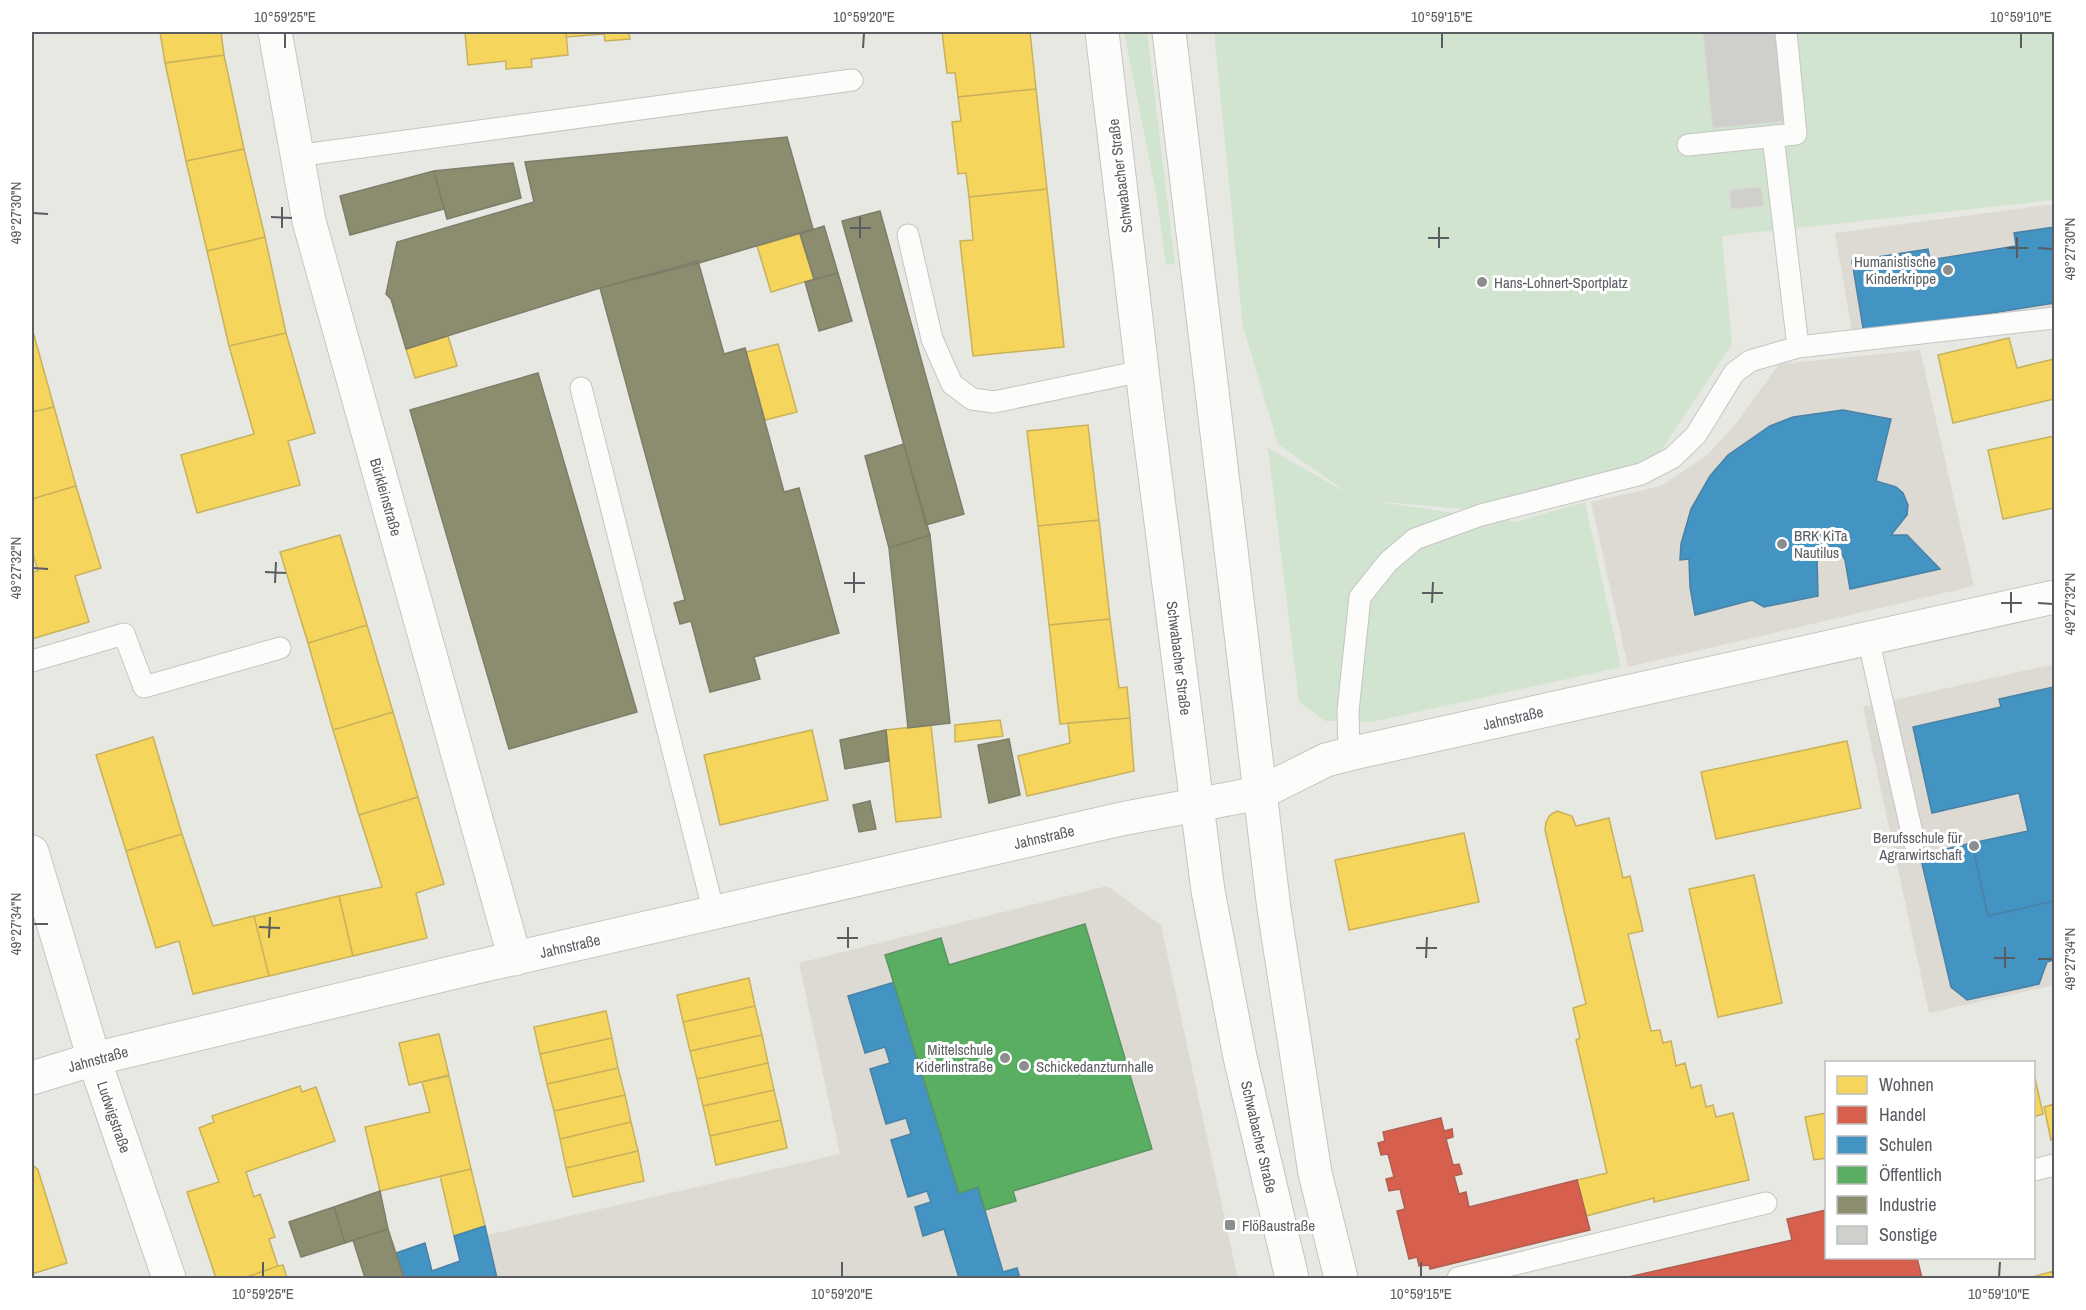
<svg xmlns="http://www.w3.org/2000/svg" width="2086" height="1310" font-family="'Archivo Narrow',sans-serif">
  <rect width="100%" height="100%" fill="#e8e8e3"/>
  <path fill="#dcdad2" d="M2054,204v103l-201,31 -18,-105z
    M1920,350l54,236 -346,81 -37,-165 70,-16 45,-30 29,-31 44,-61z
    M2054,664v321l-125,28 -66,-306z
    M1107,886l54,39 76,350 -2,3h-738l-10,-43 353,-81 -41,-191z"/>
  <path fill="#d1e4cf" d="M1124,32h23l28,232 -9,1 -9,-66z
    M1214,32h840v168l-332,36 10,108 -77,116 -169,51 -113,-10 142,21 70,-20 36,165 -249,55 -47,-1 -26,-19 -31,-254 81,46 -71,-50 -35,-117z"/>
  <path fill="#f6d55c" stroke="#c7b15d" stroke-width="1.5" d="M160,32h61l3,23 -59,8z
    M465,32h101l2,23 -37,4 1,8 -26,2v-8l-38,4z
    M566,32h63l1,7 -25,2 -1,-7 -38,3z
    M942,32h88l6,57 -78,8 -3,-24h-8z
    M224,55l20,94 -58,12 -21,-98z
    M1036,89l11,100 -78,8 -3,-24 -8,1 -6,-52 9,-1 -3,-24z
    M244,149l21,88 -58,14 -21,-90z
    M1047,189l17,158 -91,9 -13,-115 13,-1 -4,-43z
    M800,234l14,45 -43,13 -14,-46z
    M265,237l21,96 -57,13 -22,-95z
    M32,328l22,79 -22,5z
    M286,333l29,100 -27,8 12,44 -103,28 -16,-58 73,-21 -25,-88z
    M448,336l9,30 -42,12 -9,-29z
    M2009,338l8,30 37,-9v40l-101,24 -15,-68z
    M778,344l19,68 -32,8 -19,-68z
    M54,407l22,79 -44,13v-87z
    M1088,425l11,95 -61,6 -11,-95z
    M2054,436v72l-51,11 -15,-69z
    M76,486l25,82 -26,8 14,46 -57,17v-67l6,-1 -6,-20v-52z
    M1099,520l11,99 -61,6 -11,-99z
    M340,535l27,90 -59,18 -28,-91z
    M1110,619l9,69 8,-1 3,31 -70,6 -11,-99z
    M367,625l26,87 -60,18 -25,-87z
    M393,712l25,85 -59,18 -26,-85z
    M1130,718l4,53 -107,25 -9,-40 52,-13 -2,-20z
    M1000,720l3,16 -48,6v-17z
    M931,725l10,92 -45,5 -10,-92z
    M812,730l16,70 -108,25 -16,-70z
    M153,737l29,97 -56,17 -30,-96z
    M1847,741l14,67 -145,31 -15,-67z
    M418,797l26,87 -28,9 11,45 -74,18 -14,-60 43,-9 -23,-72z
    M1557,811l15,5 4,10 33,-8 14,60 7,-2 13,55 -15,3 23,97 9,-1 3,13 8,-2 5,25 9,-3 6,25 10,-3 5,22 7,-2 3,12 17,-4 16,67 -95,22v-4l-68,18 -9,-36 30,-7 -31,-133 4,-2 -7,-30 13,-4 -41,-174 1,-8 4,-7z
    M1464,833l15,69 -130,28 -14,-70z
    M182,834l31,92 41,-10 15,60 -76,18 -14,-53 -23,7 -30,-97z
    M1754,875l28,128 -64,14 -29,-128z
    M339,896l14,60 -84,20 -15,-60z
    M749,978l6,28 -72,16 -6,-27z
    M755,1006l7,29 -72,16 -7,-29z
    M606,1011l6,27 -72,16 -6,-27z
    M439,1034l10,41 -40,10 -10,-42z
    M762,1035l6,28 -71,16 -7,-28z
    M612,1038l6,30 -71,16 -7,-30z
    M768,1063l6,27 -71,16 -6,-27z
    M618,1068l7,27 -71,16 -7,-27z
    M2034,1074l9,40 -9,3z
    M449,1076l22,93 -91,22 -15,-64 65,-15 -8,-30z
    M300,1086l2,6 14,-5 19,54 -89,31 8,25 6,-3 15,43 -6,2 9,27 -34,12h-28l-29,-86 32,-10 -20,-54 15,-6 -2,-6z
    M774,1090l7,30 -71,16 -7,-30z
    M625,1095l6,27 -71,17 -6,-28z
    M2054,1104v35l-3,1 -7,-33z
    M1826,1113v45l-12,2 -9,-43z
    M781,1120l6,28 -71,17 -6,-29z
    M631,1122l7,29 -72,17 -6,-29z
    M638,1151l6,30 -71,16 -7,-29z
    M32,1164l6,6 29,93 -35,11z
    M471,1169l14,57 -31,10 -14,-60z
    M283,1265l4,13h-43l34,-12z
    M2054,1271v7h-26z"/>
  <path fill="#d6604d" stroke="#b05f53" stroke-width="1.5" d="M1441,1118l3,13 8,-2 1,8 -7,2 7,26 6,-1 3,10 -8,2 5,18 7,-2 3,15 108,-27 13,50 -160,39 -1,-4 -10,1 -2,-9 -8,2 -12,-48 8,-2 -5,-20 -11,2 -3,-12 8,-2 -6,-23 -7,1 -3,-12 7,-2 -2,-9z
    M1826,1210v48h91l5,20h-298l168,-38 -5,-21z"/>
  <path fill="#4393c3" stroke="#4a82a5" stroke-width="1.5" d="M2054,227v76l-190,31 -12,-73 76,-12 2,11 86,-14 -2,-13z
    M1843,410l48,9 -15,62 20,6 7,6 5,12 -1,10 -16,20h16l33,34 -90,20 -5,-29 -4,-7 -24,5 1,38 -54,11 -12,-7 -57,15 -5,-28 -1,-28 -9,1 1,-16 10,-35 19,-33 18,-21 42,-29 23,-9z
    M2054,687v214l-66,15 -16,-73 56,-12 -9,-38 -87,20 -19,-86 88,-20 -2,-8z
    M1972,843l16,73 66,-15v59l-7,2 -8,22 -72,16 -16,-13 -31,-132z
    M895,982l64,211 19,-6 25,85 14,-4 3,10h-61l-15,-49 -21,7 -8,-29 16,-5 -4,-11 -19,6 -17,-57 20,-6 -5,-16 -20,6 -16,-55 20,-6 -5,-16 -20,6 -17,-57z
    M485,1226l12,52h-93l-8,-25 29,-10 7,28 28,-10 -6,-25z"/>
  <path fill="#5aae61" stroke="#5a9561" stroke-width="1.5" d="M1085,924l67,225 -139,42 3,10 -31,9 -7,-23 -19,6 -74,-238 56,-17 8,27z"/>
  <path fill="#8c8c6e" stroke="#7d7e6a" stroke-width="1.5" d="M787,137l26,92 -114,34 -99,25 -194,61 -15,-50 -5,-5 11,-52 137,-40 -9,-40z
    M513,163l8,35 -74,21 -13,-48z
    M434,171l10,38 -94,26 -10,-39z
    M880,211l84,303 -38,11 -84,-304z
    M824,226l14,47 -24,6 -14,-45z
    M698,261l26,93 21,-6 39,144 15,-4 40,145 -85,24 6,22 -50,13 -19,-71 -11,3 -6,-21 11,-3 -85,-312z
    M838,273l14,48 -33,10 -14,-49z
    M538,373l99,339 -128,37 -99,-339z
    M904,444l26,91 -41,13 -24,-92z
    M930,535l20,188 -42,5 -19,-180z
    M886,730l3,31 -44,8 -5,-29z
    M1009,739l11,56 -31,8 -11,-58z
    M870,801l6,28 -17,3 -6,-27z
    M380,1191l8,38 -43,14 -11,-36z
    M334,1207l11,36 -44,14 -12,-35z
    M388,1229l16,49h-39l-12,-38z"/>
  <path fill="#cfcfcc" stroke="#d8d6d2" stroke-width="1.5" d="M1703,32h76l8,89 -74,7z
    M1761,187l2,19 -32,3 -1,-19z"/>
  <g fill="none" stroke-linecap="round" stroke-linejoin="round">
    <defs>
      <path id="service" d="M1773,136l25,211
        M1688,145l108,-11 -10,-102
        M296,156l556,-76
        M908,235l24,104 20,45 20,15 22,3 148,-31
        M581,388l133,525
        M1868,638l46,204
        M32,661l92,-27 20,53 136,-39
        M1349,754l-1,-43 12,-114 28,-35 27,-23 66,-24 160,-41 31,-16 24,-23 38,-62 16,-12 48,-14 256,-29
        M2034,1170l20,-5
        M1458,1278l308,-75"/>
      <path id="minor" d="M275,32l34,189 206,738
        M32,852l62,207 75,219
        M32,1078l62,-19 378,-91 649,-149 139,-26 66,-33 23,-6 705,-157"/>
      <path id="secondary" d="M1102,32l45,380 61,479 32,166 52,221
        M1169,32l105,877 41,264 26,105"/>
    </defs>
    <use href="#service" stroke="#c5c5c5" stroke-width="23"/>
    <use href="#minor" stroke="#c5c5c5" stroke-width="35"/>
    <use href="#secondary" stroke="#c4c5c3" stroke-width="35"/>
    <use href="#service" stroke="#fcfcfb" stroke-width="21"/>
    <use href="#minor" stroke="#fcfcfb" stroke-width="33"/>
    <use href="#secondary" stroke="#fcfcfb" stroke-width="33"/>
  </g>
  <path fill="none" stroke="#595c60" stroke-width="2" d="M285,48v-15M863,48l1,-15M1442,48v-15M2021,48v-15M33,213l15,1M271,217l21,1M282,228v-21M850,228h21M860,238v-21M1428,238h21M1439,248v-21M2007,248h21M2038,248l15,1M2017,258v-21M33,568l15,1M265,572l21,1M275,583l1,-21M844,583h21M854,593v-21M1422,593h21M1432,603l1,-21M2001,603h21M2038,603l15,1M2011,613v-21M33,924h15M259,927l21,1M269,938l1,-21M837,938h21M848,948v-21M1416,948h21M1426,958l1,-21M1994,958h21M2038,959h15M2005,968v-21M263,1277v-15M842,1277v-15M1421,1277v-15M1999,1277l1,-15"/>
  <g fill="#8b8d8e" stroke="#fff" stroke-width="2">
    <circle cx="1948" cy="270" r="6"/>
    <circle cx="1482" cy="282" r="6"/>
    <circle cx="1782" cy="544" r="6"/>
    <circle cx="1974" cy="846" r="6"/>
    <circle cx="1005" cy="1058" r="6"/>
    <circle cx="1024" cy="1066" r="6"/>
    <rect x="1224" y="1219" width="12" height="12" rx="3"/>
  </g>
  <g text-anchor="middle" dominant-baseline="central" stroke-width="6" stroke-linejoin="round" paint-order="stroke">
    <g font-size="15" fill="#595c60" stroke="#fff">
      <text transform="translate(1120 176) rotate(-97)">Schwabacher Straße</text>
      <text transform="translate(386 497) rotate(74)">Bürkleinstraße</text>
      <text transform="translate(1179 658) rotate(83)">Schwabacher Straße</text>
      <text transform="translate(1513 718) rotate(-13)">Jahnstraße</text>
      <text transform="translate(1044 837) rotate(-13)">Jahnstraße</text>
      <text transform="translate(570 946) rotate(-13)">Jahnstraße</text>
      <text transform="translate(98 1059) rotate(-15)">Jahnstraße</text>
      <text transform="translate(114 1117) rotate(71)">Ludwigstraße</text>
      <text transform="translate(1259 1137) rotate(77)">Schwabacher Straße</text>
    </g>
    <g font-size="15" fill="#595c60" stroke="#fff" text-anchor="start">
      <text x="1936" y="261" text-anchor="end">Humanistische<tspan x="1936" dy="17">Kinderkrippe</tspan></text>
      <text x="1494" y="282">Hans-Lohnert-Sportplatz</text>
      <text x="1794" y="535">BRK KiTa<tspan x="1794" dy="17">Nautilus</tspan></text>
      <text x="1962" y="837" text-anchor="end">Berufsschule für<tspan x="1962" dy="17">Agrarwirtschaft</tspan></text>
      <text x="993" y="1049" text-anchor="end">Mittelschule<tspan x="993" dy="17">Kiderlinstraße</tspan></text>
      <text x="1036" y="1066">Schickedanzturnhalle</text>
      <text x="1242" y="1225">Flößaustraße</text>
    </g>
  </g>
  <rect width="2086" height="1310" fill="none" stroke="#ffffff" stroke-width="66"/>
  <rect x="1825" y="1061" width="210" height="198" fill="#ffffff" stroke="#bdbebf" stroke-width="1.5"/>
  <rect x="1837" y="1076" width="30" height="18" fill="#f6d55c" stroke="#bdbebf" stroke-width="1.5"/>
  <text x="1879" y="1091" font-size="18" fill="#595c60">Wohnen</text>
  <rect x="1837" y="1106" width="30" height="18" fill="#d6604d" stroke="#bdbebf" stroke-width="1.5"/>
  <text x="1879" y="1121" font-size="18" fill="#595c60">Handel</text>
  <rect x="1837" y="1136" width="30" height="18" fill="#4393c3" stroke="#bdbebf" stroke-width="1.5"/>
  <text x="1879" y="1151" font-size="18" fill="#595c60">Schulen</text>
  <rect x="1837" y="1166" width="30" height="18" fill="#5aae61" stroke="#bdbebf" stroke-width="1.5"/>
  <text x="1879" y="1181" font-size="18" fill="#595c60">Öffentlich</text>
  <rect x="1837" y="1196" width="30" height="18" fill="#8c8c6e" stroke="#bdbebf" stroke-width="1.5"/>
  <text x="1879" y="1211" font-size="18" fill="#595c60">Industrie</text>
  <rect x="1837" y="1226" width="30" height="18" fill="#cfcfcc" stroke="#bdbebf" stroke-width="1.5"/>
  <text x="1879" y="1241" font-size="18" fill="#595c60">Sonstige</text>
  <rect x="33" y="33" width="2020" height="1244" fill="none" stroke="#595c60" stroke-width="2"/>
  <g font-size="15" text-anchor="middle" fill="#595c60">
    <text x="285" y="22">10°59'25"E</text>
    <text x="864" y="22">10°59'20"E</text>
    <text x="1442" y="22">10°59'15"E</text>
    <text x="2021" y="22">10°59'10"E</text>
    <text transform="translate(16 213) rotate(-90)" y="5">49°27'30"N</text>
    <text transform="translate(2070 249) rotate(-90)" y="5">49°27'30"N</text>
    <text transform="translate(16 568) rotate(-90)" y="5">49°27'32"N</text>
    <text transform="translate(2070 604) rotate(-90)" y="5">49°27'32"N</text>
    <text transform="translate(16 924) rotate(-90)" y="5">49°27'34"N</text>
    <text transform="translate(2070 959) rotate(-90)" y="5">49°27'34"N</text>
    <text x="263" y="1299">10°59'25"E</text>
    <text x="842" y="1299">10°59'20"E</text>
    <text x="1421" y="1299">10°59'15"E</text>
    <text x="1999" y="1299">10°59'10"E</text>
  </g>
</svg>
